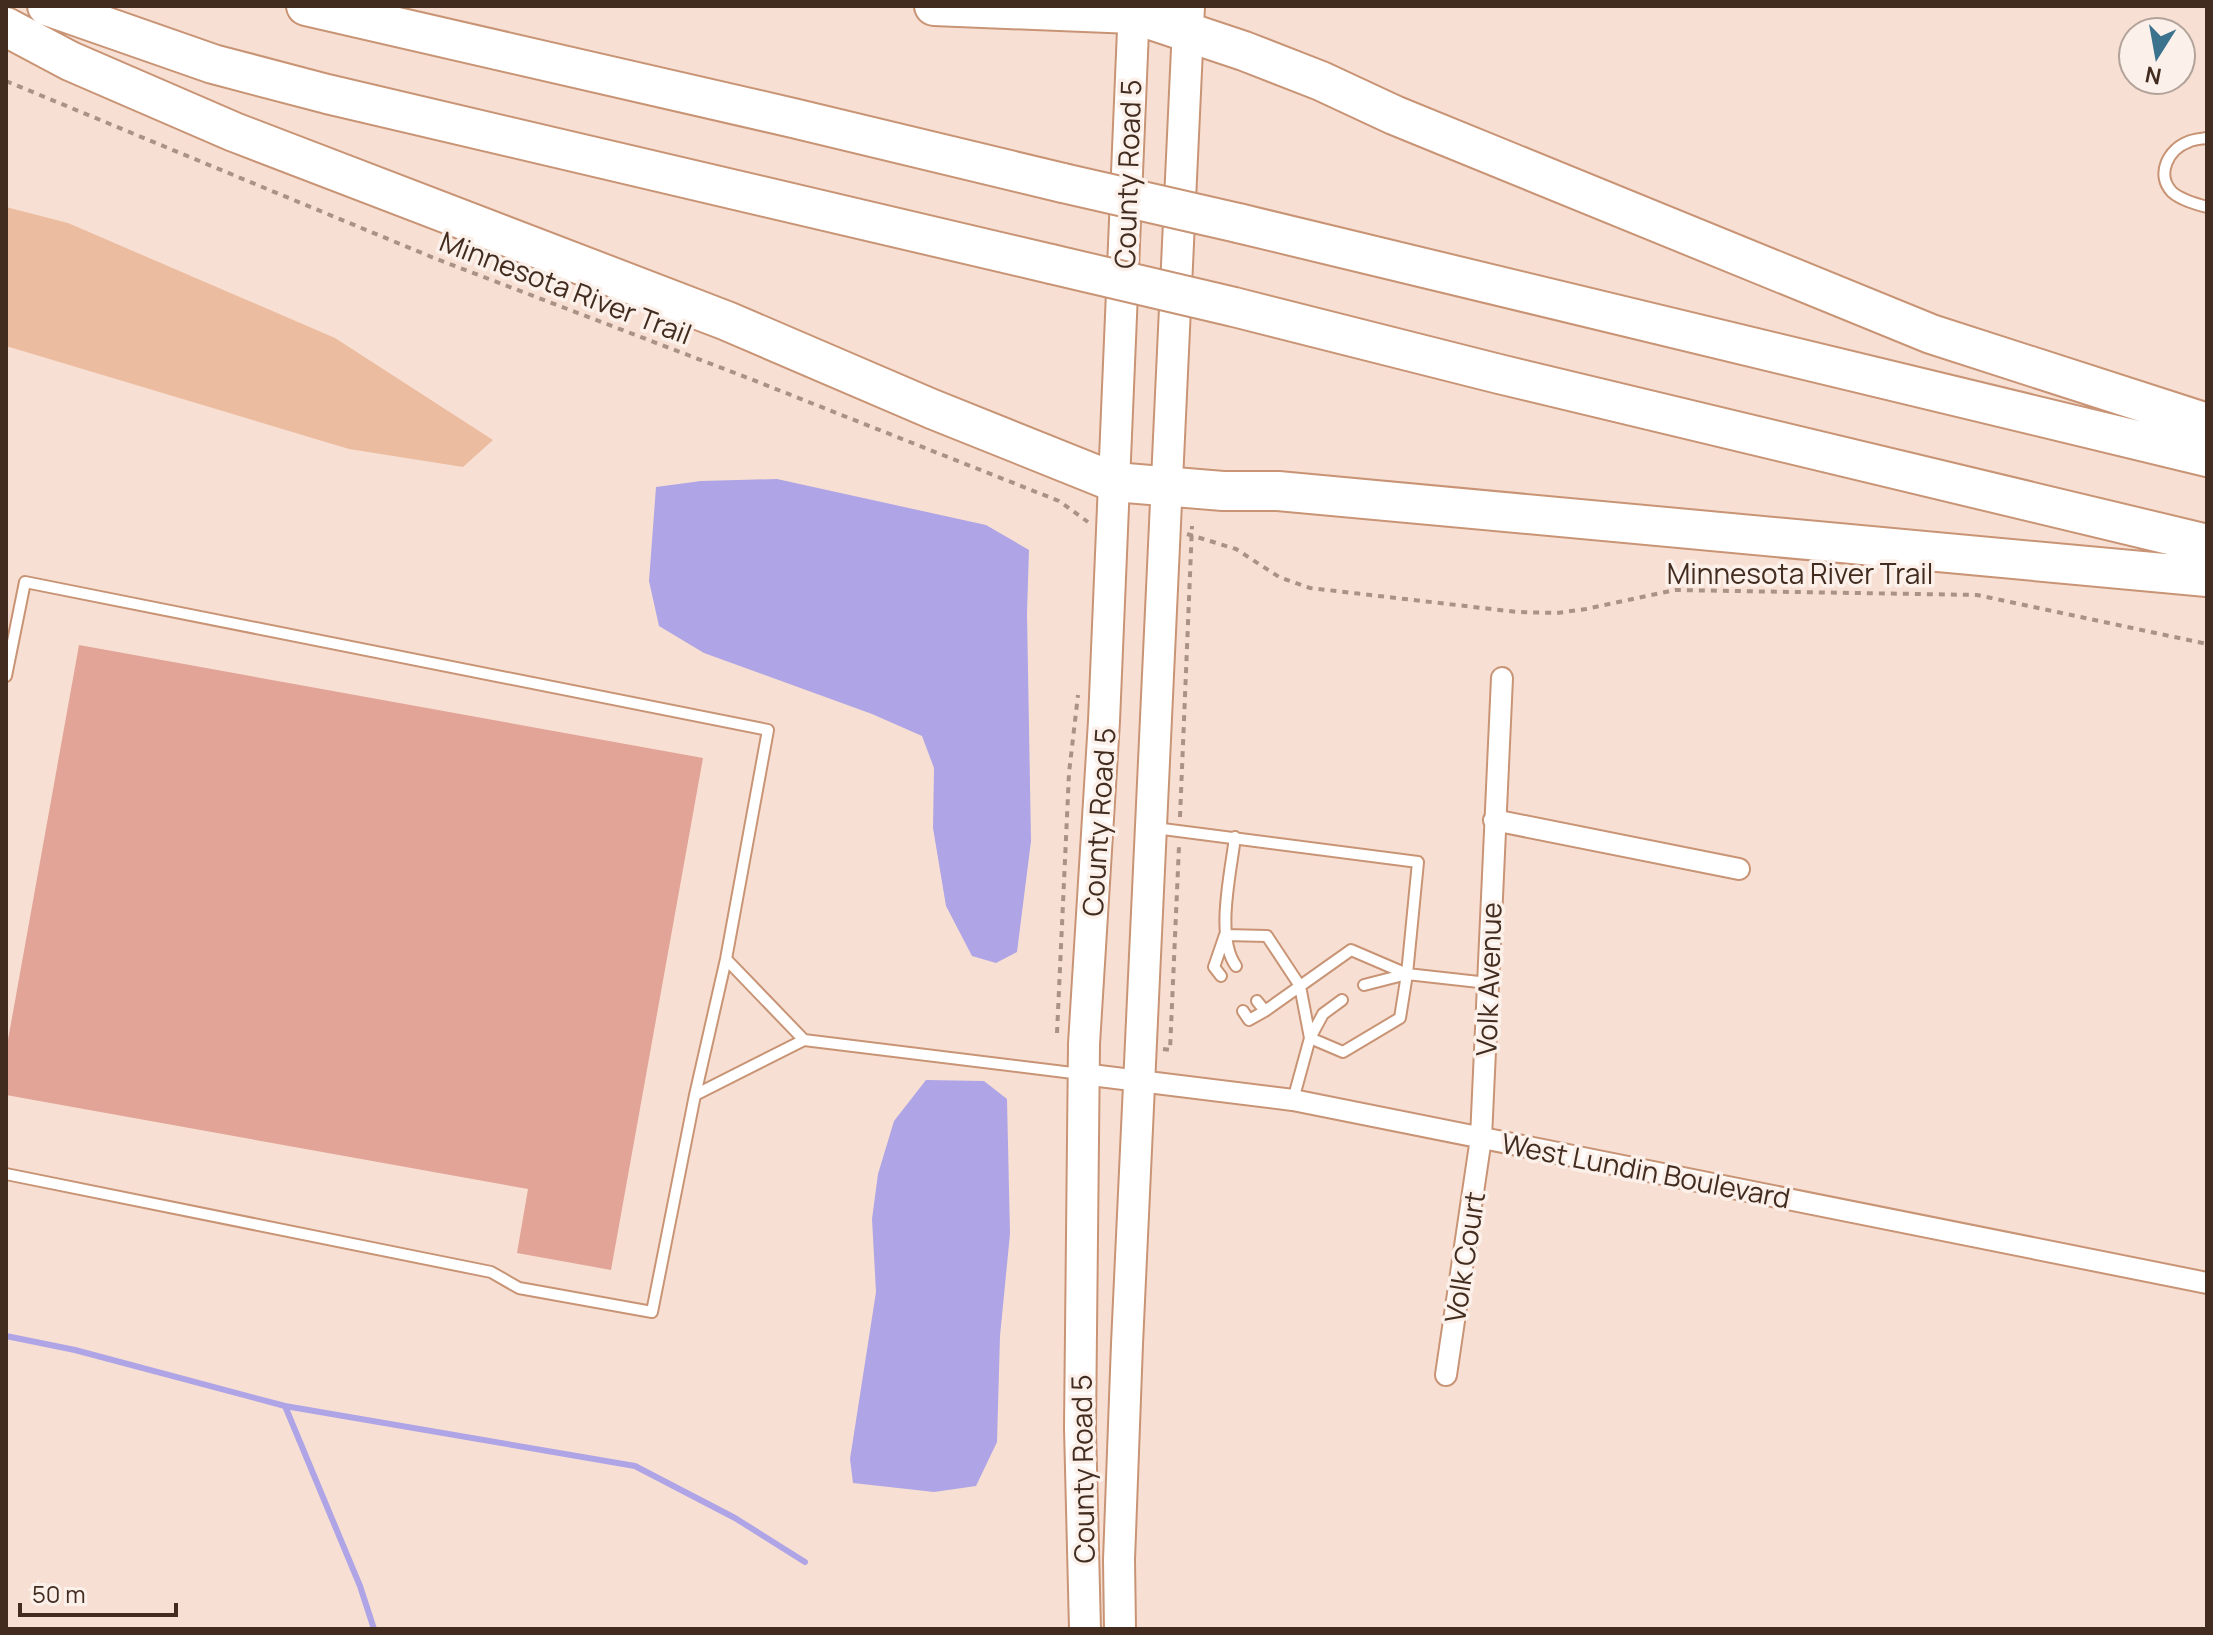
<svg xmlns="http://www.w3.org/2000/svg" width="2213" height="1635" font-family="Manrope,sans-serif">
  <rect width="100%" height="100%" fill="#f7e0d3"/>
  <path fill="#ecbca0" d="M6,207l62,16 267,115 158,102 -30,27 -114,-18 -343,-103z"/>
  <path fill="#afa4e5" d="M777,479l209,46 43,25 -2,63 4,228 -14,111 -21,11 -24,-7 -26,-50 -13,-78 1,-60 -12,-32 -50,-22 -168,-61 -45,-27 -10,-45 7,-94 45,-6z
    M926,1080l58,1 23,18 3,135 -10,102 -3,106 -21,44 -42,6 -81,-9 -3,-24 26,-167 -4,-73 6,-45 16,-53z"/>
  <g fill="none" stroke-linecap="round" stroke-linejoin="round">
    <path stroke="#afa4e5" stroke-width="6" d="M6,1336l69,14 210,56 350,60 100,52 70,44
      M285,1406l75,180 14,43"/>
  </g>
  <path fill="#e2a497" d="M79,645l624,113 -92,512 -94,-17 11,-64 -522,-94v-44z"/>
  <g fill="none" stroke-linecap="round" stroke-linejoin="round">
    <defs>
      <path id="lane" d="M2207,138c-6,1 -13,1 -19,4 -19,7 -33,32 -16,50 9,8 24,12 35,15
        M6,676l19,-94 743,148 -42,229 -31,136 -43,217 -133,-24 -28,-16 -485,-98
        M1155,828l263,34 -11,112 81,9
        M1235,837c-4,35 -20,100 1,129
        M726,959l78,81 277,34
        M1221,976l-7,-9 11,-32 42,1 33,50 10,52 13,-24 19,-14
        M1257,1001l8,10 86,-61 56,24 -43,11
        M1243,1011l6,9 16,-9
        M695,1095l109,-55
        M1293,1100l17,-62 33,14 57,-34 7,-44"/>
      <path id="street" d="M1494,820l245,49
        M1083,1074l210,26 914,183
        M1446,1375l35,-237 21,-460"/>
      <path id="secondary" d="M1085,1629l-5,-201 4,-384 20,-323 30,-715
        M1120,1629l-1,-69 8,-216 62,-1338"/>
      <path id="highway" d="M47,6l166,58 114,30 724,170
        M306,6l487,112 270,65
        M934,6l199,8 111,37 77,30 73,34 537,219 276,89
        M6,27l64,34 164,71 493,189 205,88 182,73 109,9h55l929,86
        M1238,223l969,234
        M1234,307l265,67 708,170"/>
    </defs>
    <use href="#lane" stroke="#c89475" stroke-width="14"/>
    <use href="#street" stroke="#c89475" stroke-width="24"/>
    <use href="#secondary" stroke="#c89475" stroke-width="34"/>
    <use href="#highway" stroke="#c89475" stroke-width="42"/>
    <path stroke="#aa9386" stroke-width="4" stroke-dasharray="6 6" stroke-linecap="butt" d="M6,81l428,177 314,120 311,123 29,21
      M1187,534l49,15 43,28 31,11 207,24 40,1 29,-4 89,-19 302,5 230,49
      M1180,817l12,-291
      M1057,1033l12,-260 9,-78
      M1163,1049l7,1 9,-204"/>
    <use href="#lane" stroke="#fff" stroke-width="10"/>
    <use href="#street" stroke="#fff" stroke-width="20"/>
    <use href="#secondary" stroke="#fff" stroke-width="30"/>
    <use href="#highway" stroke="#fff" stroke-width="38"/>
    <defs>
      <path id="highway-bridge" d="M1063,183l175,40
        M1051,264l183,43"/>
    </defs>
    <use href="#highway-bridge" stroke="#c89475" stroke-width="42" stroke-linecap="butt"/>
    <use href="#highway-bridge" stroke="#fff" stroke-width="38"/>
  </g>
  <g text-anchor="middle" dominant-baseline="central" stroke-width="7" stroke-linejoin="round" paint-order="stroke">
    <g font-size="28" fill="#422c1f" stroke="#fcf0ea">
      <text transform="translate(1127 174) rotate(-88)">County Road 5</text>
      <text transform="translate(566 287) rotate(21)">Minnesota River Trail</text>
      <text x="1800" y="573">Minnesota River Trail</text>
      <text transform="translate(1098 822) rotate(-86)">County Road 5</text>
      <text transform="translate(1488 979) rotate(-88)">Volk Avenue</text>
      <text transform="translate(1646 1170) rotate(11)">West Lundin Boulevard</text>
      <text transform="translate(1464 1257) rotate(-81)">Volk Court</text>
      <text transform="translate(1082 1469) rotate(-91)">County Road 5</text>
    </g>
  </g>
  <rect width="2213" height="1635" fill="none" stroke="#422c1f" stroke-width="16"/>
  <g transform="translate(2157 56) rotate(191)"><circle r="38" fill="#fcf0ea" stroke="#b2a299" stroke-width="2"/>
  <path d="M0-6L14 30L0 20L-14 30Z" fill="#3b728d"/>
  <text y="-12" font-size="22" font-weight="bold" text-anchor="middle" fill="#422c1f">N</text>
  </g>
  <path d="M20 1603v12h156v-12" fill="none" stroke="#422c1f" stroke-width="4"/>
  <text x="32" y="1603" font-size="24" fill="#422c1f" stroke="#fcf0ea" stroke-width="6" paint-order="stroke">50 m</text>
</svg>
